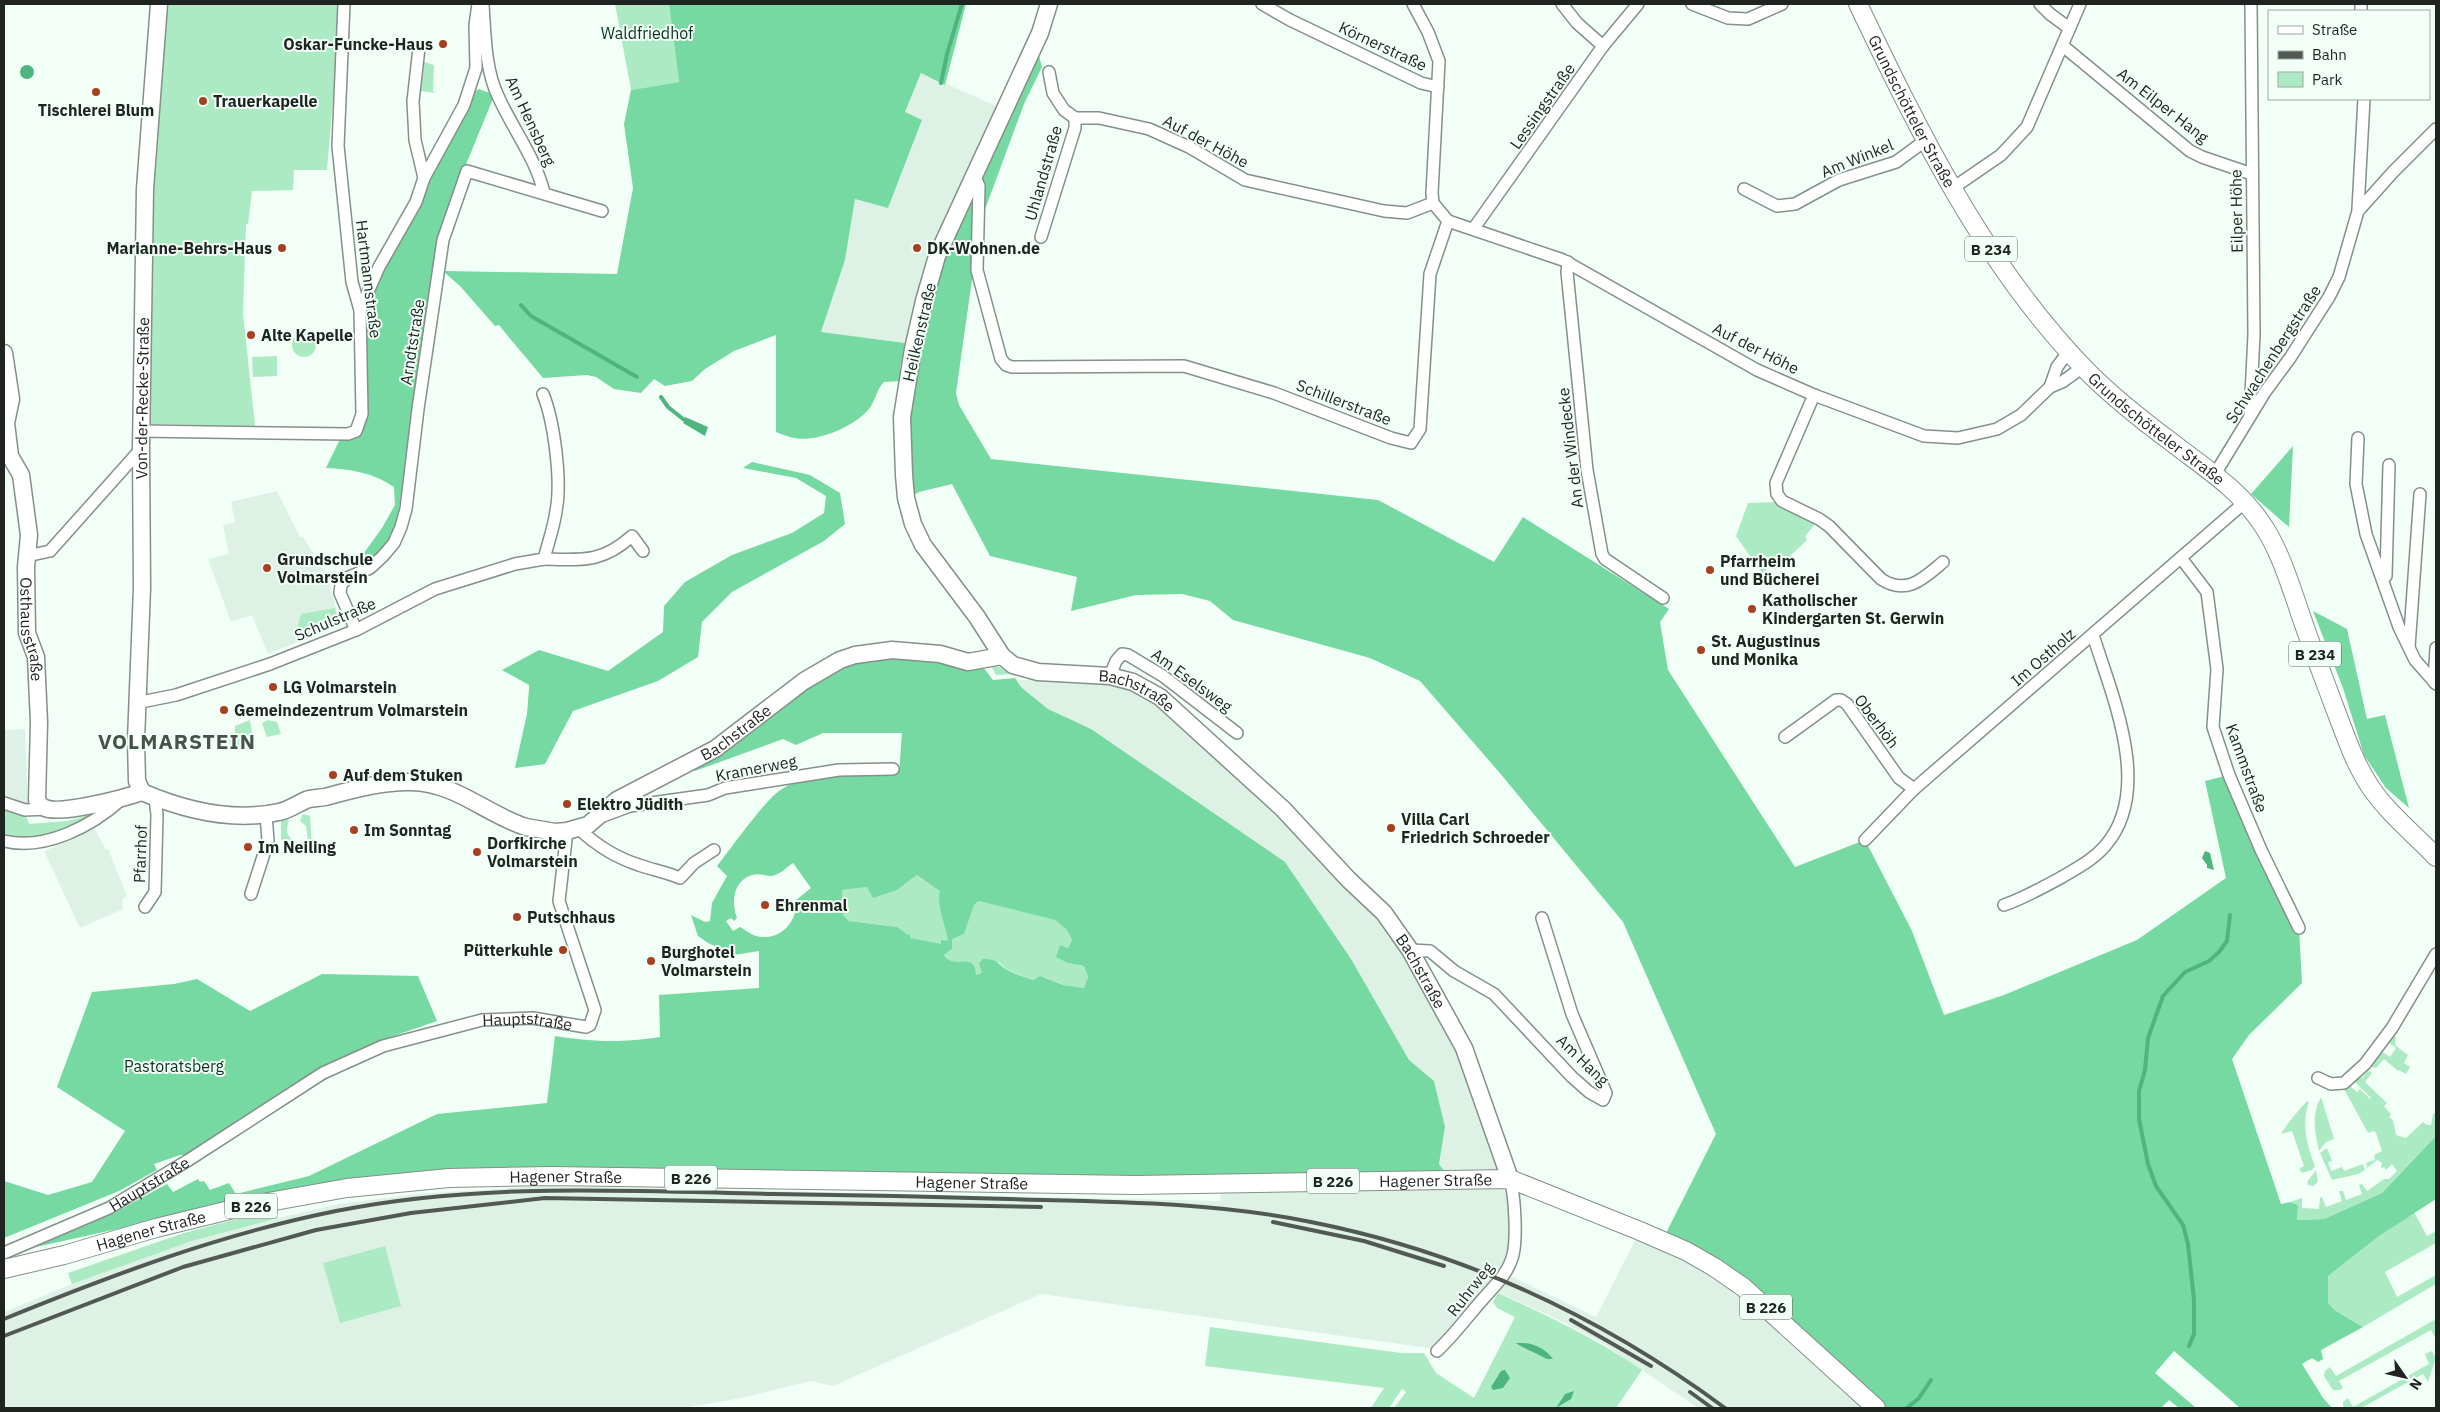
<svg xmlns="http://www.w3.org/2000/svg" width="2440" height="1412" font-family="'IBM Plex Sans',sans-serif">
  <rect width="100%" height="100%" fill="#f1fff6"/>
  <path fill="#ddf2e5" d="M921,73l78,34 -30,65 -34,67 -19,59 -11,45 -84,-11 24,-72 10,-61 33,9 34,-87 -17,-8z
    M277,491l23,46h3l25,40 12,48 -72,29 -16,-39 -21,7 -23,-63 21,-5 -6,-29 12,-3 -4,-20z
    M1018,680l95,2 45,18 122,111 101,105 81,134 39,120 -7,3 -47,2 -8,-11 6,-37 -11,-46 -25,-21 -16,-27 -302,-304 -43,-20 -26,-21z
    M25,729l3,76 -24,-6v-69z
    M93,825l13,25 2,-1 19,47 -5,3 1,10 -43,19 -36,-77 41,-17 -1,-4z
    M544,1186l677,15 -1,-12 274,-2 10,2 4,10 1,50 -9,22 96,46 44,-86 103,56 48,57 64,52 11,12h-168l-90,-61 -43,-24 -78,-36 -51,62 -395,-55 -208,92 -22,-5 -69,17 -59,10h-679v-96l68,-28 120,-43 86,-23 61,-14 77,-10z"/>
  <path fill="#aceac4" d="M167,4h171l-1,48 -10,118h-33l-1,20 -41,1 -4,33h-2l-3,89 12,113 -104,-2 1,-238z
    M615,4h54l10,78 -48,8z
    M424,62l10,3 -1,26 3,2 -15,-2z
    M292 345a12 12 0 1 1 24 0a12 12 0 1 1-24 0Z
    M277,356v20l-24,1 -1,-20z
    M1776,502l41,20 -12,14 2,4 -32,30 -3,-5 -10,8 -26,-37 12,-33z
    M335,608l4,16 -44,12 6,-22z
    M991,666l8,1 13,7 -16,1z
    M250,720l4,25 -24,4 -1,-14 6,-2v-7z
    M268,720l9,2 4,12 -14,3 -5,-14z
    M4,809l23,9 2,6 39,-3 35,-10 -62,28 -37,-1z
    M303,814l7,2 2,36 -31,-12v-20l4,-2 4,2c-4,12 -2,18 9,23l10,-3 -2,-14 -6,-5z
    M917,875l10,5 21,17v44l-7,4 -32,-7 -12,-11 -48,-6 -6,-6 -2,-25 26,-3 30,3z
    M978,901l77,19 11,9 6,11 -4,8 -8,-3 8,18 16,3 4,11 -4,11 -21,-3 -23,-9 -7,4 -26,-10 -8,-8 -16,12 -7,1 -17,-14 -5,2 -8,-3 -2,-5 8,-6v-10l12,-6 10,-29z
    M2393,1036l3,1 -1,8 13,10 -4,8 6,4 -4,7 -7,-4 -1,1 -14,-12 -8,9 -4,-1 9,-16 9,6 6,-9 -8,-6z
    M2368,1071l4,2 -7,9 22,21 -3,3 7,8 -2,3 4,3 3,15 10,3 17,-16 4,3h4l2,-11 3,-2v24l-54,57 -58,26 -27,1 1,-15 -8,-3 12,-4v10l17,1 1,-11 2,-1 4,10 16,-6 -3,-10h4l3,9 16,-6 -3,-9 3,-1 5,7 17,-12h5l8,-8 -5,-7 -6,6 -2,-3 -3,2 1,-6 -5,-3 -10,8 -1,-5 9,-3 -1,-5 8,-4 -6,-18 -2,-2 -6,2 -24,-44 6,-3 7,6 3,-3 10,10 1,-1 -17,-17 4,-5 4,2z
    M2321,1097l13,42 -8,3 -7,9c-4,-19 -8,-36 2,-54z
    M2307,1101l2,1c-8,22 -2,43 6,64l-3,4 -10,3 -3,-4 5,-3 -12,-35 -11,3c7,-12 17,-23 26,-33z
    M2327,1148l5,13 -4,1 3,9 11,-4 2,4 19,-7 2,6 -7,4 -26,6 -12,-27z
    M2316,1170l2,12 -5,4 -5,-1 -1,-3z
    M275,1209l3,9 -86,23 -120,43 -4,-11 116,-40z
    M2414,1212l13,24 9,-5v12l-51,29 12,25 39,-22v9l-73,43 -27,-16 -8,-8v-27l51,-40z
    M385,1246l16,60 -61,17 -17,-60z
    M1498,1293c50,23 99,46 144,77l-26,38h-222l12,-16 -4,-3 -13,19h-18l13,-20 -179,-22 5,-39 191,26h23l12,20 38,25 41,-81 -18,-9 -4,-6z
    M2436,1319v16l-2,1 -3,-6 -92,51 4,7 -3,2h-7l-9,-14 1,-5 5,-4 6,9z
    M2432,1351l4,7 -8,24 -5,-8 -62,34h-16l-2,-2v-4l5,-4 5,9 76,-43 -4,-10z"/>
  <path fill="#75d9a1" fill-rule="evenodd" d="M669,4h297l-21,81 -24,-12 -16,39 17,8 -34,88 -33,-9 -10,61 -24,72 84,11 -5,25 1,13 -17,1c-7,7 -8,16 -13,24 -12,19 -54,37 -76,32 -7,-1 -13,-4 -19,-6v-97l-42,16 -29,18 -13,12 -27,5 -11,-7 -13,14 -27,-4 -18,-12 -9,-2 -44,3c-15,-19 -30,-35 -44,-53l-4,1 -35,-40 -15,-13v-2l172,3 16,-86 -9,-64 7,-34 48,-8z
    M1039,56l3,11 -18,37 -44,119 -24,170 3,12 32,54 387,41 116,62 29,-45 146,92 -9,13 8,48 127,197 70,-27 47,91 32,84 60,-20 133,-55 89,-62 -21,-97 24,-6 70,153 3,55 -53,52 -17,24 49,145 9,-2 8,3 -1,15 27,-1 58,-26 54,-57v63l-57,37 -51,40v27l8,8 27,16 -42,23 2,9 -5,3 -6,-4 -10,6 21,34 9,10h-92l-66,-57 -19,22 41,35h-17l-10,-8 -8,8h-278l-83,-70 -138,-97 54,-107 -93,-212 -124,-150 -79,-91 -50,-23 -137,-38 -23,-19 -28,-7 -46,1 -65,16 6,-34 -87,-21 -38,-72 -33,8 -7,4 -4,-51 5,-71 28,-112z
    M479,89l13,5v7l-41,100 -12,43 -42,278 -7,19 -24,23 -2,-11 18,-25 13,-23 -1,-18c-20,-14 -43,-18 -68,-19l15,-31 21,-3 5,-29 -3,-86 11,-32 98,-194z
    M2293,446l-4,81 -38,-33z
    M752,462l58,13 30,18 5,31 -21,17 -92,51 -30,30 -4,35 -40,24 -85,30 -28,53 -30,4 12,-54 2,-25v-4l-27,-15 37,-20 69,21 55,-39 1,-26 21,-24 47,-27 60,-22 32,-20 2,-17 -30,-18 -53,-10z
    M2313,611l34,18 20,90 18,-4 24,93 -23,-20 -22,-33 -21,-67z
    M891,657l92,10 10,13 22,-2 7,10 26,21 43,20 194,133 66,97 58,101 25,21 11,46 -6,37 8,11 -227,3 -769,-5 -316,52 -99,22 -23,9 99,-42 55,-30 6,8 25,-13 2,3 4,-1 6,9 19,-7 7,11 73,-18 128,-62 110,-11 8,-67c39,6 66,7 105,1l-1,-42 100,-7v-37l-25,4 -26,-12 -10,-7 -7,-21 14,7 5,-1 2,-18 15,-27 -10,-10c14,-17 49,-68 65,-77 33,-21 80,-15 117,-16l3,-40h-79l-27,12 -13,-6 -88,32 -1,-3 48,-29 75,-59 15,-8 25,-11zM793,863l18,25 -16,13c4,19 -14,38 -33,36 -8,0 -15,-6 -22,-10l-7,4 -7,-10 5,-3 3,3 3,-3c-6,-16 -4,-37 15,-43 7,-2 14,1 20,1 7,-1 15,-9 21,-13zM917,875l23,16c-4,14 7,38 8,50l-7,-1v4l-31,-6v-4l-2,1 -11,-8 -48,-6 -6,-6 -1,-25 25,-3 6,11 24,-8zM978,901l77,19 11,9 6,11 -4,8 -8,-3 -4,12 12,6 16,3 4,11 -4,11 -21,-3 -23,-9 -7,4c-8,-3 -16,-5 -24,-9 -11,-6 -10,-12 -26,-12l-4,4 3,10 -6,2c-1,-25 -24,-4 -32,-20l8,-6v-10l12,-5 10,-29z
    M322,974l96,2 19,45 -46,16 -69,32 -136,86h-6l-26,9 3,6 -38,21 -115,47v-57l44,14 44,-13 33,-51 -68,-44 35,-95 82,-8 23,-5 53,32z"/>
  <path fill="#4fb57f" d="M20 72a7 7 0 1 1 14 0a7 7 0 1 1-14 0Z
    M685,417l23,10 -3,9 -22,-13z
    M2205,851l5,2 4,17 -7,-2v-3l-5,-7z
    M1516,1343c15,-1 28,4 37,16h-6c-7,-4 -28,-13 -31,-16z
    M1505,1370l5,8 -7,10 -10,2 -2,-3 10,-16z
    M1574,1391l-3,8 -15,9 9,-14z"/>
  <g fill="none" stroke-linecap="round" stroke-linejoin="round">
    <path stroke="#4fb57f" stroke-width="4" d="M941,83l6,-29 15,-50
      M521,305l10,11 106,61
      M661,397l7,10 15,12
      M2189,1346l5,-12v-34l-6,-56 -5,-19 -27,-39 -8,-22 -9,-45v-28l6,-21 3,-32 15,-42 22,-24 24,-11 10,-9 8,-11 3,-26
      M1907,1408l12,-10 12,-18"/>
    <defs>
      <g id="street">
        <path d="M1262,4l28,16 131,63 17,4"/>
        <path d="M1413,4l15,28 11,29 -7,132 1,10 15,18 115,39 194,110 57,25 110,41 34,2 39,-9 24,-14 29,-28 12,-5 21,-15"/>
        <path d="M1562,4l15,19 26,23"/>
        <path d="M1692,4l36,14 20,1 34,-15"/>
        <path d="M2040,4l10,10 19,14"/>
        <path d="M2361,4v7"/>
        <path d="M483,5c2,28 2,64 15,91 14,32 38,62 46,97"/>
        <path d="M2063,46l127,105 12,6 50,17"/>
        <path d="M419,48l-6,53 2,39 9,38"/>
        <path d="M1049,72l4,21 11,17 11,8h24l50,11 40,18 56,33 139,31 23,2 26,-10"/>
        <path d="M975,177l4,9 -2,84 24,89 5,6 6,2 172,-1 90,27 117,45 20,5 9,-14 10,-155 18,-53"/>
        <path d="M1953,188l48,-33 26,-28 53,-123"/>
        <path d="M1744,189l33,17 18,-2 44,-24 57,-18 30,-22"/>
        <path d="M2358,209l6,-110"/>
        <path d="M1474,228l129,-182 35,-42"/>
        <path d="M1041,237l34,-109v-10"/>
        <path d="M1568,262l-1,10 20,198 15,84 3,5 58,39"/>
        <path d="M360,310l19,-43 37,-65 8,-24 40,-73 12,-37 -1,-43 3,-21"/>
        <path d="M2050,387l7,-20 12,-16"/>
        <path d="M1814,395l-38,88 1,11 5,7 37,18 10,7 52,53c26,17 43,-1 62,-17"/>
        <path d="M2250,414l4,-79 -3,-331"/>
        <path d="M141,431l207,3 8,-3 6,-17 -2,-104 -8,-28 -14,-136 6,-142"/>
        <path d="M2358,438l-2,46 10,50 33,93 16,33 21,24"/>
        <path d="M2215,474l50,-82 25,-34 39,-61 10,-20 19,-66 35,-39 43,-43"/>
        <path d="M27,556l23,-5 91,-102"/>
        <path d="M2181,558l26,34 10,77 -4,58 16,48 32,75 38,78"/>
        <path d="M544,559c38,1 58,4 88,-23l11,15"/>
        <path d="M2386,576l3,-111"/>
        <path d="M356,630l-16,-37 1,-8 6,-7 23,-10 13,-12 11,-13 7,-16 5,-18 12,-100 25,-169 24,-69 135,40"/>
        <path d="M2409,647l11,-153"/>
        <path d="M1110,676l6,-15 6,-7 6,1 35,21 74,57"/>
        <path d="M2434,682l2,-34"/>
        <path d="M136,703l40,-8 94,-31 86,-34 79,-41 80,-25 29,-5c4,-16 10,-32 12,-48 6,-30 -2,-90 -13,-117"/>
        <path d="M1785,737l51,-37h5l6,4 52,74 15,11"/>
        <path d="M4,803l21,7 22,-1"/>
        <path d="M603,816l27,-10 78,-11 17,-7 114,-18 54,-1"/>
        <path d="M579,829c16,15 38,29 60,36 14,5 27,7 41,13l14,-15 20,-13"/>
        <path d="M1865,840l49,-51 331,-287"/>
        <path d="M4,841c41,10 88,-15 118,-42"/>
        <path d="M251,894l17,-53 -2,-27"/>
        <path d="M2004,905c20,-7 38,-17 58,-28 15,-9 31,-17 43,-31 49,-56 7,-150 -12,-211"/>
        <path d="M145,907l10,-15 2,-77 -2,-17"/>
        <path d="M1410,950l20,1 24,20 40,23 78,83 17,15 14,8 3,-7 -34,-79 -30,-96"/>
        <path d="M2318,1078l13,6 13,-1 21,-19 27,-36 44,-74"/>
        <path id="s1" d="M4,1253l105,-45 78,-47 136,-88 60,-27 99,-26 51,-2 53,9 4,-2 5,-15 -36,-109 8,-70"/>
        <path d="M1437,1351c17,-16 30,-34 46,-52 12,-14 25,-25 30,-44 4,-17 2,-59 -3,-76"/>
      </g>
      <g id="secondary">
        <path id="s2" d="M1049,4l-9,29 -103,223 -13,45 -11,48 -11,68 2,58 2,23 7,26 10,21 54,72 25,39 11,9 25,7 72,4 23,6 27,15 123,112 65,70 36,34 26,37 54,98 46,131"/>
        <path id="s3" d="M4,353l7,46 -5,24 4,33 11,19 8,60 -3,32 1,66 9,24 3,65 -2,78c2,4 5,7 8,8 16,7 79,-10 97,-16"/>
        <path id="s4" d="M142,792c42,18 91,30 137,20 10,-2 18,-8 27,-12 6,-2 13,-2 19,-3 27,-7 58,-16 86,-15 46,1 74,32 115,45l29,5 12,-1 21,-6 29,-25 98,-51 89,-68 36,-21 15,-5 37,-5 48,4 28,8 34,-6"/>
        <path id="s5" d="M142,792l-5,-11 -1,-41 6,-152 -1,-139 4,-260 14,-185"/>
      </g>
      <g id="primary">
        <path id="s6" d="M1858,4c61,128 127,262 227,365 27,28 58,52 89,75 31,24 63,44 86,77 18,25 28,57 38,86 11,34 24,66 36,99 11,28 20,57 37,82 18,26 43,46 65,69"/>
        <path id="s7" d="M4,1269l60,-14 92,-27 90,-22 101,-18 102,-10 102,-2 585,9 374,-6 130,52 46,20 28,16 29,20 133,121"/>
      </g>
    </defs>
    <use href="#street" stroke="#849088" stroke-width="14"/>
    <use href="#secondary" stroke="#849088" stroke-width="19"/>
    <use href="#primary" stroke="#849088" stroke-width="20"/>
    <use href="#street" stroke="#fff" stroke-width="11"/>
    <use href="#secondary" stroke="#fff" stroke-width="16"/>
    <use href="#primary" stroke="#fff" stroke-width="18"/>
    <path stroke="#525955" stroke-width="4" d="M1273,1222l91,19 80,25
      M4,1319c108,-44 217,-85 332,-108 144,-29 292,-20 438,-17 90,1 179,3 269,6 89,2 180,4 268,22 151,30 291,95 414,186
      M1571,1320l80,46
      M4,1336l179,-69 133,-37 95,-17 134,-15 496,9
      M1690,1392l22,16"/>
  </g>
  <g fill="#a73f20" stroke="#f1fff6" stroke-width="2">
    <circle cx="443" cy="44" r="5"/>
    <circle cx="96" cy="92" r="5"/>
    <circle cx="203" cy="101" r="5"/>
    <circle cx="282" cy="248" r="5"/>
    <circle cx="917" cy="248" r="5"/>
    <circle cx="251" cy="335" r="5"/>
    <circle cx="267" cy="568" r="5"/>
    <circle cx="1710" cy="570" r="5"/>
    <circle cx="1752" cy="609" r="5"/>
    <circle cx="1701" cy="650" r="5"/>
    <circle cx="273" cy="687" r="5"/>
    <circle cx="224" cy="710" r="5"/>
    <circle cx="333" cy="775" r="5"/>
    <circle cx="567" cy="804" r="5"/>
    <circle cx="1391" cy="828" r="5"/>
    <circle cx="354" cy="830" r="5"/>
    <circle cx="248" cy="847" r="5"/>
    <circle cx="477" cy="852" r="5"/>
    <circle cx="765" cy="905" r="5"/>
    <circle cx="517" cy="917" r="5"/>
    <circle cx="563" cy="950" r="5"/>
    <circle cx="651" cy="961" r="5"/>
  </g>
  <g text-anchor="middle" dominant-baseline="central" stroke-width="4" stroke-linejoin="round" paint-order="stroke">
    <g fill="#f1fff6" stroke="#5e6661" stroke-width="1">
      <rect x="1965" y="236.5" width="52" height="25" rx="4"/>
      <rect x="2289" y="641.5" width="52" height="25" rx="4"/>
      <rect x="665" y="1165.5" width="52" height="25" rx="4"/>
      <rect x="1307" y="1168.5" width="52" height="25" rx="4"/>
      <rect x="225" y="1193.5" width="52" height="25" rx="4"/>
      <rect x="1740" y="1294.5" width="52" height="25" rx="4"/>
    </g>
    <g font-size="15" font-weight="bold" fill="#1f2421">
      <text x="1991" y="249">B 234</text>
      <text x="2315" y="654">B 234</text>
      <text x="691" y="1178">B 226</text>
      <text x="1333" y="1181">B 226</text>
      <text x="251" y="1206">B 226</text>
      <text x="1766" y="1307">B 226</text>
    </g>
    <g font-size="16" fill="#08351f" stroke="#f1fff6">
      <text x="647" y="33">Waldfriedhof</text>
      <text x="174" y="1066">Pastoratsberg</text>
    </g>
    <g font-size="16" font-weight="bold" fill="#1f2421" stroke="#f1fff6" text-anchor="start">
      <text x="433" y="44" text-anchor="end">Oskar-Funcke-Haus</text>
      <text x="213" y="101">Trauerkapelle</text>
      <text x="96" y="110" text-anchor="middle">Tischlerei Blum</text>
      <text x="272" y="248" text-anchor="end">Marianne-Behrs-Haus</text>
      <text x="927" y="248">DK-Wohnen.de</text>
      <text x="261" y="335">Alte Kapelle</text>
      <text x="277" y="559">Grundschule<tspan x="277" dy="18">Volmarstein</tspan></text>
      <text x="1720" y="561">Pfarrheim<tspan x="1720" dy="18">und Bücherei</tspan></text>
      <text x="1762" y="600">Katholischer<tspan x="1762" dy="18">Kindergarten St. Gerwin</tspan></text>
      <text x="1711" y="641">St. Augustinus<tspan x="1711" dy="18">und Monika</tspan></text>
      <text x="283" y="687">LG Volmarstein</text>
      <text x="234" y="710">Gemeindezentrum Volmarstein</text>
      <text x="343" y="775">Auf dem Stuken</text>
      <text x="577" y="804">Elektro Jüdith</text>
      <text x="1401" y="819">Villa Carl<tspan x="1401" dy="18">Friedrich Schroeder</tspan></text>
      <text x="364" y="830">Im Sonntag</text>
      <text x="487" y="843">Dorfkirche<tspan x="487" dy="18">Volmarstein</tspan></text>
      <text x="258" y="847">Im Neiling</text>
      <text x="775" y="905">Ehrenmal</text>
      <text x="527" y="917">Putschhaus</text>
      <text x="553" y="950" text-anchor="end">Pütterkuhle</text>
      <text x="661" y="952">Burghotel<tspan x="661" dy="18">Volmarstein</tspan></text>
    </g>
    <g font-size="16" fill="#1f2421" stroke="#f1fff6">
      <text transform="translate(1383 46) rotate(25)">Körnerstraße</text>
      <text transform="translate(2163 105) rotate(38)">Am Eilper Hang</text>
      <text transform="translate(1542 106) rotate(-55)">Lessingstraße</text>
      <text stroke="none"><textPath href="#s6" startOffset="120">Grundschötteler Straße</textPath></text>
      <text transform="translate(531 121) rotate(65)">Am Hensberg</text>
      <text transform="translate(1206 141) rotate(28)">Auf der Höhe</text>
      <text transform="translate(1857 158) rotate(-22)">Am Winkel</text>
      <text transform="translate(1043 173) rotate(-74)">Uhlandstraße</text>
      <text transform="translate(2236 211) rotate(-91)">Eilper Höhe</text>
      <text transform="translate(369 279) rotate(83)">Hartmannstraße</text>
      <text transform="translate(919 332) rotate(-77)">Heilkenstraße</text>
      <text transform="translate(412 342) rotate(-81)">Arndtstraße</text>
      <text transform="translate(1756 348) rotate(27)">Auf der Höhe</text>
      <text transform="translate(2273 354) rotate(-57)">Schwachenbergstraße</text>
      <text stroke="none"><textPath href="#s5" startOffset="395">Von-der-Recke-Straße</textPath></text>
      <text transform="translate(1344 402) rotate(21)">Schillerstraße</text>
      <text stroke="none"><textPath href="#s6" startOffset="525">Grundschötteler Straße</textPath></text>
      <text transform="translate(1570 448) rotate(-97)">An der Windecke</text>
      <text transform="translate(335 619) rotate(-23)">Schulstraße</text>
      <text stroke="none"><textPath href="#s3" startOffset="282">Osthausstraße</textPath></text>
      <text transform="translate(2043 657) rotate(-41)">Im Ostholz</text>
      <text transform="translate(1192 680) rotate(36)">Am Eselsweg</text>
      <text stroke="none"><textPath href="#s2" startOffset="851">Bachstraße</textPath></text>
      <text transform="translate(1877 721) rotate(53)">Oberhöh</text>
      <text stroke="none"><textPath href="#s4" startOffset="640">Bachstraße</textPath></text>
      <text transform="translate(756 768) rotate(-11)">Kramerweg</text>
      <text transform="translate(2247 768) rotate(70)">Kammstraße</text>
      <text transform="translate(140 854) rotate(-88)">Pfarrhof</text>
      <text stroke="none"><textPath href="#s2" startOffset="1256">Bachstraße</textPath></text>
      <text stroke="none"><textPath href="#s1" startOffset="581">Hauptstraße</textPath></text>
      <text transform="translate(1583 1060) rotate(44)">Am Hang</text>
      <text stroke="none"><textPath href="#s7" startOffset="572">Hagener Straße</textPath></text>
      <text stroke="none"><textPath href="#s7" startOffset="1442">Hagener Straße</textPath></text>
      <text stroke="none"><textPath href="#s1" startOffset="161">Hauptstraße</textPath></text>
      <text stroke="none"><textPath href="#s7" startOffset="978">Hagener Straße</textPath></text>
      <text stroke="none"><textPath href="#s7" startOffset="152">Hagener Straße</textPath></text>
      <text transform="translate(1470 1289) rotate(-52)">Ruhrweg</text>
    </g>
    <g font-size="21" font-weight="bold" letter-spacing="1" fill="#47524b" stroke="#f1fff6">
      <text x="177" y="741">VOLMARSTEIN</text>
    </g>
  </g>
  <rect width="2440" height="1412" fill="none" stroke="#1f2421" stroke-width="10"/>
  <rect x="2268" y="10" width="162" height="90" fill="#f1fff6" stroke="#9da7a1"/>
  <rect x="2278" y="26" width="25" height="8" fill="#ffffff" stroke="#9da7a1"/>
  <text x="2312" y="35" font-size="15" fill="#1f2421">Straße</text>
  <rect x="2278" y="51" width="25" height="8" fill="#525955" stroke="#9da7a1"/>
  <text x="2312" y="60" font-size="15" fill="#1f2421">Bahn</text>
  <rect x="2278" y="72" width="25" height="15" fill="#aceac4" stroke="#9da7a1"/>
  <text x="2312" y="85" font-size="15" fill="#1f2421">Park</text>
  <g transform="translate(2405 1377) rotate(124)" stroke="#f1fff6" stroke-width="4" paint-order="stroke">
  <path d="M0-4L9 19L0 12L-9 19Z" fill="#1f2421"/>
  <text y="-8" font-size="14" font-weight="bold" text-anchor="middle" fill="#1f2421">N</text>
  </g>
</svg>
